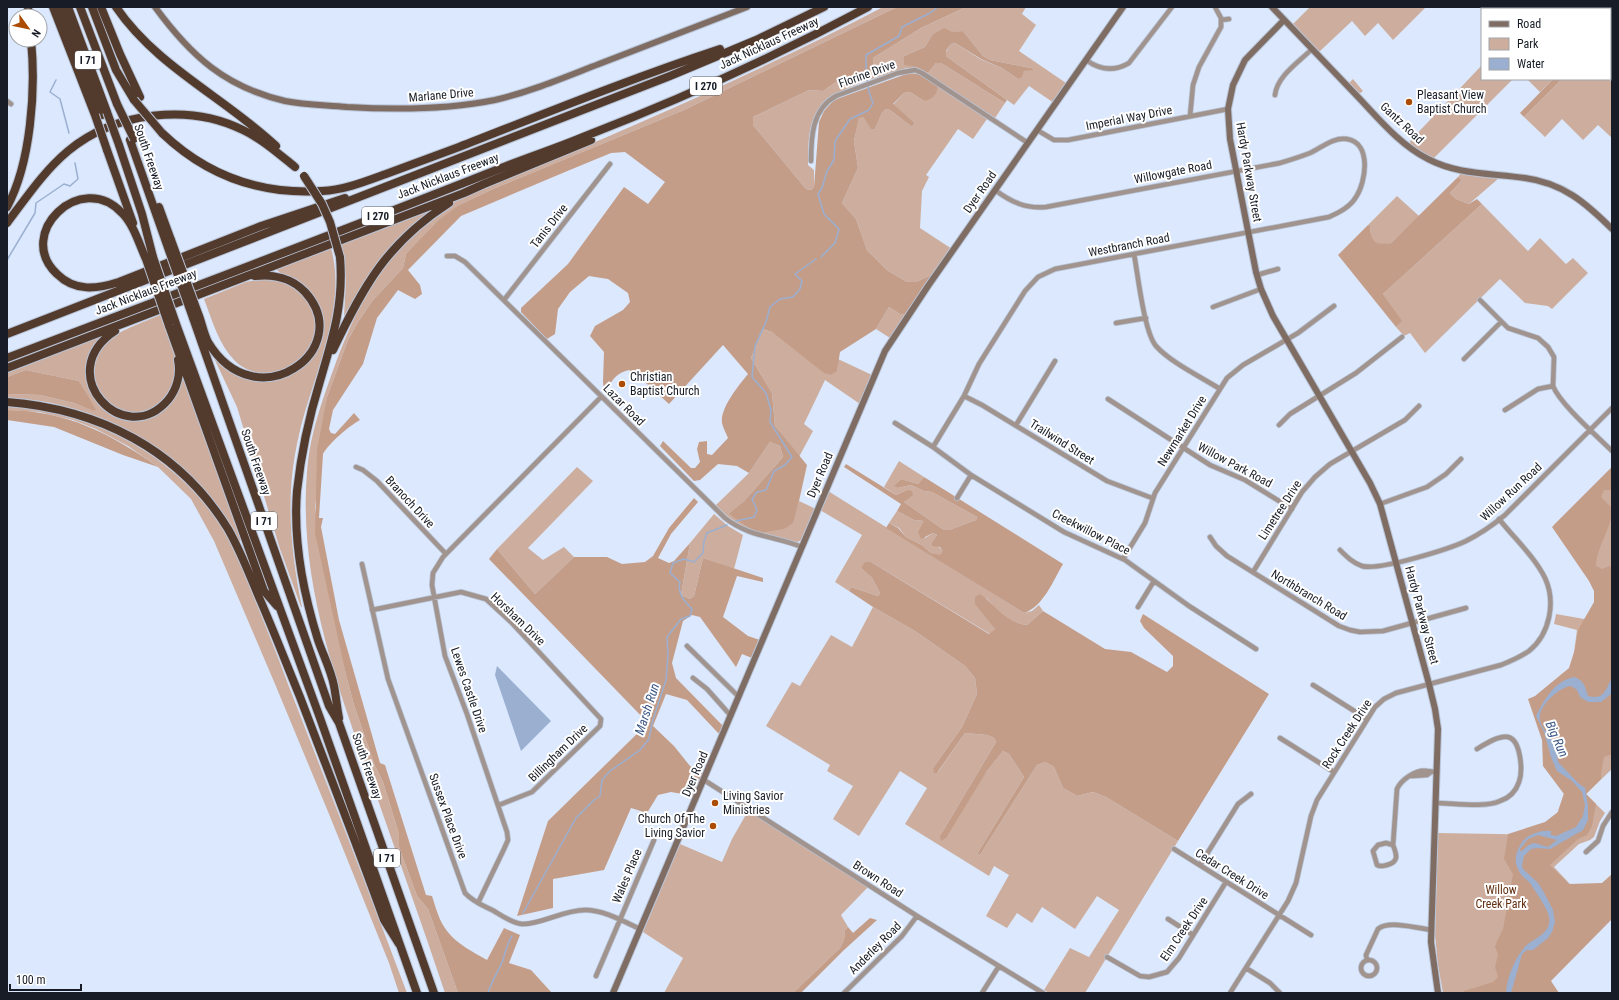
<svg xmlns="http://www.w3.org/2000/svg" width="1619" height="1000" font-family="'Roboto Condensed',sans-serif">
  <rect width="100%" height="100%" fill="#dbe8fd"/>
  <path fill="#cdae9e" d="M883,7h14l-213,103 -191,79 -34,16 -53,49 -3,14 -30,32 -15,22 -10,18 -21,57 -12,111 31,167 8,30 21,61 8,16 16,52v13l18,49 11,13 30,84h-13c-23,-69 -48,-138 -72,-207 -36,-100 -75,-206 -66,-314 3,-42 18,-79 32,-118 11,-27 23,-55 37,-79 18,-30 59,-61 88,-79 142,-57 283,-118 419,-189z
    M966,7h60l-4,7 14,11 -17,26 47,32 -12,20 -25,-17 -15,19 -68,-49v-4l5,-8 4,-1 25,16 22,9 16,11 6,-8 7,-3 -41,-8 -7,-4 -20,-25 -31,4 -7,12 -21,9 12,11 12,6 8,-10h5l64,40 -10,15 -79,-49 -9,-1c-27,9 -81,21 -93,49 -6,15 -6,32 -6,48l6,5v17l-3,3 -5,-1 -53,-64v-8l56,-27 14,1 13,-9 27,-4 11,-4 -1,-16 48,-30z
    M1310,7h116l-33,33 -15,-17 -13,13 -13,-15 -33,31 -26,-28z
    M1517,7h70l-2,2h-66z
    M1482,65v14h31l-80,80 -22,-14 -1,-4z
    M1353,79l10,12 -4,3 -10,-11z
    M1527,79h26l-13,13z
    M1562,79h47l3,4v55l-14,-13 -15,15 -21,-21 -17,18 -21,-20z
    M938,85l49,34 -14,20 -15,-10 -32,46 3,2 -7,14 -2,37 32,21 -20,27h-3l-13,6h-9l-20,-12 -20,-20 -11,-31 -14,-16 16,-35 -4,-27 5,-24h4l8,11 4,1 7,-16 4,-4 4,1 22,17 3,-4 -22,-18 11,-12 6,-1 14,9z
    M1461,173l38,5 -30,26 -13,-5 -6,-6 12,-13 -4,-3z
    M1397,196l22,20 -28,27 -11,2 -6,-3 -3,-4 -1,-11 -2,-2z
    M443,203l-59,53 -13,16 -27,44 2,-37 -5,-35z
    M1482,204l46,47 12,-13 26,26 7,-6 15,15 -36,36 -4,-3 -23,-3 -25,-24 -75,74 -15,-20 -6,3 -8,-9 5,-6 -18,-27z
    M331,248c17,61 -19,129 -32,187 -14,59 -9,113 3,172h-1l-21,-58 -43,-142 -25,-53h1l14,16 20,8 13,3 24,-3 20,-12 7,-8 8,-47 -43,-42z
    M267,278c7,2 15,2 21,5 20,10 33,34 25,56 -1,3 -2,8 -4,11 -3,4 -18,18 -23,20 -16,7 -38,4 -51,-9 -16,-16 -23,-41 -31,-62l42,-17z
    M889,307l11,7 6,1 -16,23 -14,-9z
    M160,315c7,20 20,44 16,65 -2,10 -9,17 -16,22 -4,3 -8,7 -12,9 -31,14 -69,-31 -50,-59 3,-5 10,-12 15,-15 8,-7 36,-17 47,-22z
    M761,329l11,3 65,39 1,-12 34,16 -12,29 -35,-24 -21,44 9,7 -14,26 -24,-31 -3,-33 -21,-35z
    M101,336l1,2c-22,23 -21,55 6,73 7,5 17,9 26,8 4,0 8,-2 12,-2 10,-3 19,-8 26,-16 4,-6 7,-16 9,-23h3l57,162 -2,1c-10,-17 -20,-34 -33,-49 -48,-56 -124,-92 -199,-94v-4l33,1 34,8 21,8 -16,-30 -53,-11 -19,7v-4z
    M7,406c77,4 153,41 201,102 21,26 33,57 45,87 12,30 24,59 35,89 40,103 80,205 119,309h-8l-10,-30 -60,-149 -54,-130 -61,-143 -23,-42 -33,-32 -30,-21 -32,-17 -23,-9 -34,-8 -32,-2z
    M770,442l10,4 3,11 -39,44 -14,13 62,9 7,-22 17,8 -14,31 -5,2c-32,-8 -58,-11 -81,-37l33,-32z
    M899,461l25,16 -6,7 -17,-5 -6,7 3,2 13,-3 13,6 8,1 45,25 -1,3 -27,10h-5l-40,-28 3,-12 -11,5 -12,-8z
    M577,467l16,14 -65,67 15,12 21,-13 10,10 -39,37 -38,-45z
    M1612,467v302l-26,25 19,19 -5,8 -6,16 -4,3 -11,4 -25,23 30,32 -54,94h-87l-5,-28 -3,-30 3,-102 112,2 18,-54 4,-114 5,-37 -23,-6 2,-10 28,5 28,-22 -58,-72z
    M828,491l196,122 8,-2 7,-6 4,6 -16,14c-18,-2 -28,-14 -41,-27l6,26 3,5 -5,5 -119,-72 -10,6 11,10 8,15 -2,3 -27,-9 -2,4 -14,-9 27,-47 -42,-25z
    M897,511l17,9 10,1 1,17 8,-5 4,2 -5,7 12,9 -4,5 -9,-3 -9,-8 -16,-8 -7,-9 -10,-5z
    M714,514l14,12 15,9 -9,34 -31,-11 -9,38 -4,3 -9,-4 9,-52z
    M873,607l42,24 50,35 10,12 2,16 -15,33 -29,41 5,4 27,-39 22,2 7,3 2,4 -56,94 47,-65 16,-20 6,3 15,23 -47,77 3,1 57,-90 8,-3 9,5 9,21 14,8 16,-4 13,5 72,44 -93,152h-36l-5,-3 26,-42 19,9 30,-47 -22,-14 -22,33 -33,-22 -10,16 -15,-10 -10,15 -21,-12 23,-41 -15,-9 -5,10 -84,-52 22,-36 -27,-17 -41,65 -26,-17 20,-33 -26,-15 3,-6 -64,-39 26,-44 8,4 31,-51 21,12z
    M748,811l120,76 -27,28 7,12 -3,3 -1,10 -4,8 -47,45h-129l19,-35 -40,-26 37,-88 42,18 10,-23z"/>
  <path fill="#c49d89" d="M897,7h69l-45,21 -48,30 1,16 -11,4 -27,4 -13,9 -14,-1 -56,27v8l53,64 5,1 3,-3 5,-65 5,-11 10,-11 75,-27 10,1 19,11c-1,10 -5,14 -14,16l-14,-9 -6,1 -11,11 22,19 -3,4 -22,-17 -4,-1 -4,4 -7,16h-4l-8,-12 -4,1 -5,23 4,27 -16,35 14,16 11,31 20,20 20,12h9l13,-6h3l-26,39 -6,-1 -11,-7 -13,22 -36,23 -3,19 -6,4 -7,-2 -52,-41 -10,-3 -11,29 21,35 3,33 32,39 -8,36 -6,22 -9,6 -24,4 -14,-7 -17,-12 15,-13 39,-44 -3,-11 -10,-4 -21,31 -12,-7 -19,-2 -18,16 -6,1 -34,-35 3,-5 28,27h4l5,-6 -3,-13 2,-7 8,-1v13l5,1 16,-17c-2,-5 -5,-10 -6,-15 -2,-15 17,-38 26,-49l-25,-29 -54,59 -33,-30 -7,-4c-12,3 -17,9 -22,20l-3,1 -1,-9 1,-30 -14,-16 5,-10 28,-16 7,-8 -2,-9 -20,-14 -19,-3 -19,16 -12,17 -3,25 -8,5 -26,-27v-4l47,-44 56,-77 24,17 17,-22 -40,-30 -14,1 -46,19 -104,44 -53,54 12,15 2,9 -7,5 -17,-9 -21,28 -14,46 -30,46 -4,19 2,4 4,1 19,-21 6,7c-11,6 -31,23 -37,34l-4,64h4l-2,9 18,93 41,143 5,2 41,130 6,1c4,12 7,25 15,35 10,13 26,21 40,29l17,-32 16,7 -11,28 22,7 21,23h-94l-30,-84 -11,-13 -18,-49v-13l-16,-52 -8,-16 -21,-61 -8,-30 -31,-142 2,-83 10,-53 21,-57 10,-18 15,-22 30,-32 3,-14 33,-34 20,-15 34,-16 191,-79z
    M944,28l8,4 11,-1 20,25 7,4 41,8 2,2 -9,1 -2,6 -4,2 -16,-11 -21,-9 -26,-16 -4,1 -5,7v5l61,44 -2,3 -64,-40h-5l-8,10 -12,-6 -12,-2v-9l21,-9 7,-12z
    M1553,79h9l-38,38 -4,-4z
    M1458,177l4,3 -12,13 6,6 13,5 8,-5 5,5 -99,90 19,27 -6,6 -58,-72 30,-30 2,1c1,17 5,19 21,17z
    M26,370l53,11 17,29 -2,1 -20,-8 -34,-8 -33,-1v-17z
    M7,410c60,1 103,23 151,57l-35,-12 -69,-28 -47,-7z
    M846,464l50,31 11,-5 5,1 1,4 -9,7 40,28h5l27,-10 1,-3 -45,-25 -8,-1 -13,-6 -13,3 -4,-2 7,-7 17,5 6,-7 139,87c-10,17 -20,43 -39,49l-138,-85 3,-5 9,5 8,9 16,8 9,8 9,2 3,-4 -3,-4 -8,-1v-4l5,-7 -4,-2 -12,6 -3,-7 6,-11 -10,-1 -17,-9 4,-7 -57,-37z
    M1611,468l1,22h-8l-3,7 11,11c0,21 -15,37 -16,58l6,3 8,-3 2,3v19h-1l1,3v163l-8,3 -3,17v5l-15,15 10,10 -4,22 -5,9 -9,4 -28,26 19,19 33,-1 10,-9v45l-61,62 8,12h-96l1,-2 29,-9 5,-5 -3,-10 3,-13 -3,-7 2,-6 6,-12 10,-55 -9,-15 4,-25 37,-12 13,-10 6,-18 -21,-28 -1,-26 -14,-41 7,-3 34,-28 6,-19 3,-19 16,-28v-11l-5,-10 -37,-54z
    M694,498l4,4 -27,32 -13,24 11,5 5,-2 16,-18 -9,52 9,4 4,-3 9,-38 60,20v4l-26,-6 -14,41 25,19 12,4 -8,18 -10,-4 -6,13 -36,-50 -8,-2 -9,6 -11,42 4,15 48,49 -4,8 -33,-35 -21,-6 -13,32 21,20 16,20 14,8 -10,22 -23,-4 -13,3 -11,18 -16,-5 -27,62 -51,9v29l-36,8 31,-95 100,-98 -159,-164 8,-10 38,45 39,-37h33l15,7 23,-2 8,-6 16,-28z
    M865,562h6l118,72 6,-5 -20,-25v-7l5,-3c16,11 26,29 47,31l16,-14 62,38 26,3 36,20 6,-6v-10l-29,-28 -4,-7 3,-7 126,80 -91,147 -72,-44 -13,-5 -16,4 -14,-8 -9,-21 -9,-5 -8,3 -57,90 -3,-1 47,-77 -15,-23 -6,-3 -16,20 -41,67 -5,3 -1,-5 56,-94 -2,-4 -7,-3 -22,-2 -28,40h-3l-1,-5 29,-41 15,-33 -2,-16 -10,-12 -50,-35 -42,-24 -24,-16 2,-4 27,9 2,-3 -8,-15 -11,-10z
    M870,918l7,2 -33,30 -43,43h-8l47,-45 4,-8 1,-10 3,-3 5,6z"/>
  <path fill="#9bafd1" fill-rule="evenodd" d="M497,666l54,55 -30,30 -26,-76z
    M1574,677c10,3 11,10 14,19 17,4 17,-6 24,-18l-1,16 -10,8h-13l-8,-5 -3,-7 -6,-4c-12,1 -34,21 -31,34 1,8 10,15 14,21 4,7 3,14 4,21l20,21 7,5 3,18v14l-5,10 -33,19 -13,-1 -6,1 -7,7 -2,9 1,4 15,14 5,8 10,19 2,12 -3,10 -4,6 -15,12h-6l-5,4 -11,39h-5c1,-15 8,-33 18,-45 8,-10 28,-13 25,-31 -1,-8 -14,-26 -19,-34 -4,-4 -10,-8 -12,-14 -5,-9 -1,-20 5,-28 6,-7 18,-11 28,-10v4l5,1 20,-9 7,-11 2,-11 -3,-13 -10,-11 -15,-10 -6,-14 -7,-25 -8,-16c9,-17 18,-35 38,-39zM1538,835l19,5 -9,7c-14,-3 -13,-8 -26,4h-2v-2l8,-10z"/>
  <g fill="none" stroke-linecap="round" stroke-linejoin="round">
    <path stroke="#9bafd1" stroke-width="1.5" d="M56,80l-6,12 10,7 9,34
      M821,257l14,-14 4,-14 -15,-15 -6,-20 4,-6 5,-17 7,-11 1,-19 15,-22 19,-9 4,-7c-7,-16 -7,-31 -7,-48l33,-19 3,-9 28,-14 8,-6
      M7,260l28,-47 1,-10 28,-19 6,2 8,-7 -3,-16
      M736,521l18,-4 3,-7 -5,-11 5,-7 9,-2 8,-19 11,-6 7,-8 -22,-35 1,-12 -5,-17 -14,-16 3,-31 11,-24 4,-15 10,-8 13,-2 7,-8 2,-8 -7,-7 21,-15
      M523,913l53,-95 18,-18 6,-4 2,-16 8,-9 30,-21 9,-11 3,-16 14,-43 2,-25 -1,-18 14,-18 9,-3 2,-7c-8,-8 -15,-16 -12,-27l-10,-9 3,-10 11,-4 10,3 9,-9 1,-12 3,-8 20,-8
      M488,993c4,-13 10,-21 15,-33 3,-10 3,-14 9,-24"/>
    <defs>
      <path id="street" d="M1221,20l8,-1
        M1086,60c14,10 28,12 43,3l43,-56
        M1275,95c2,-19 24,-33 37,-46
        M7,101l4,3
        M1190,116l3,-31 6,-18 22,-40v-9l-6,-11
        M1037,130l17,10h14l160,-31
        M811,161c0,-24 1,-52 25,-65l62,-23 17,-3 7,3 106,70
        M1134,254c4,21 10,78 22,92 14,16 45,31 64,43
        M447,256h8l10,6 260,256c24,19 50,18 77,29
        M1257,275l21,-6
        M504,300l106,-136
        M1480,300l28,28 30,10 10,9 6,10 -1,29c7,18 44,50 59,65
        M1213,307l48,-18
        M1116,323l30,-5
        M1464,359l37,-37
        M964,396l18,9 125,76 45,17
        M1108,399l102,66 35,15 47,29
        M1505,410l33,-21 15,-3
        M895,423l38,24 38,28 93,57 61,28 64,46 67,43
        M1016,425l39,-64
        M1279,425l11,-11 66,-41 46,-36
        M933,447l31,-51 15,-32 46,-73 13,-14 17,-8 274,-52c11,-5 21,-10 27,-20 10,-15 16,-54 -9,-58 -14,-2 -26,9 -37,14 -10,4 -20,7 -30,10l-234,44c-20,2 -35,-5 -51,-17
        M356,467l7,3 14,11 69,73
        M957,498l14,-23
        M1380,504l47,-17 19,-13 15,-15
        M1210,537l6,9 11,10 112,70 11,4 10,2 23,-1 83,-23
        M1340,550c7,7 13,13 22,16 17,5 87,-17 104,-25 14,-7 27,-16 39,-26l107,-107
        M1123,559l22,-36 10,-30 72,-115 16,-13 55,-32 36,-27
        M362,564l26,115 77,214c8,9 19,13 29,18 8,5 18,12 28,13 18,1 41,-14 63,-14 19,0 38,11 55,19
        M1253,572l49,-80 13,-15 15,-13 75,-44 14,-14
        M1138,607l16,-26
        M372,610l89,-18 25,7 25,23 90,97 -1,7 -68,66 -33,13
        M687,646l52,51
        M693,678l14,11 24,27
        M1313,685l54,34
        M1280,738l54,34
        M1412,776l15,-1 4,-3
        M704,780l213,136 126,77
        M1436,803c16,0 50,5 64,-2 9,-3 16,-10 19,-19 4,-11 2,-42 -11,-45 -9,-2 -23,7 -31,12
        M1386,843l7,2c4,10 6,17 -6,20 -4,1 -6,2 -10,0l-4,-14 5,-6z
        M1393,845l4,-56c4,-9 19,-20 30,-18 3,0 6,1 10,1
        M1174,849l137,86
        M1586,852l12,-11 5,-15 9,-14
        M1200,865l38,-61 13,-10
        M478,903l26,-54 4,-9 -1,-8 -40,-118 -22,-58 -13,-71 1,-12 10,-16 158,-160
        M1168,919l25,16
        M1107,957l33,19 9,1 18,-5 12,-14 47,-76
        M1367,960l-1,-5 12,-26c10,-9 40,-1 53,1
        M1361 968a8 8 0 1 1 16 0a8 8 0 1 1-16 0Z
        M1246,968l24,15 10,10
        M596,976l58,-136
        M844,993l58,-57 15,-20
        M982,993l17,-27
        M1230,993l58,-92 8,-18 15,-67 6,-16 58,-93 9,-8 12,-6 105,-28c10,-4 19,-8 28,-14 21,-17 27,-49 16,-73 -11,-22 -31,-40 -46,-59"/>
      <path id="secondary" d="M155,7c36,49 70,80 130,94 20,4 41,4 62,6 49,3 98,3 148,-7 35,-8 70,-23 104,-36 49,-19 98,-38 148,-57
        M1272,7c29,30 57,60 86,90 21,22 42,48 70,62 30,16 64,14 97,19 38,5 61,25 87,51
        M1284,20l-39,40 -12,25 -5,24 2,30 26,133 5,17 12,27 97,167 10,21 49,180 6,25 3,20 -7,213 7,51
        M613,993l272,-642 43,-65 195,-279"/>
      <path id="highway" d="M28,7l1,9
        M53,7l42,108
        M60,7l42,108
        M68,7l39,105
        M80,7l37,97
        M92,7l24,63 18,30
        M101,7l19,47 20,43
        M116,7c41,60 108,90 160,139
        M162,133c45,43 97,62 160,58 22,-1 42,-9 64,-17 24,-9 49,-18 73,-27 87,-34 173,-69 261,-98
        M130,140l36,102
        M119,145l23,69 11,43
        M107,150l26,73
        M7,207c24,-44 29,-118 24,-167
        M159,207l12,33
        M7,223c19,-25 37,-52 61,-72 47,-39 121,-48 175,-21 19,9 36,24 52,37
        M146,259c-7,-15 -12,-34 -24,-46 -41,-44 -108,21 -65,61 18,18 40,15 62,8l142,-56 84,-28
        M199,316c3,8 5,18 9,26 48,80 149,7 97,-50 -13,-14 -32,-18 -50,-16
        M193,318l136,388 10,17 95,270
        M175,321l145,397 97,275
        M169,326l95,265 13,15
        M115,331c-64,42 9,120 53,69 9,-11 13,-26 10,-40
        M7,334l663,-258 86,-36 68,-33
        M333,350c31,-65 54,-107 116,-147
        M7,358c168,-64 336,-127 502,-193 26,-10 53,-19 79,-30 96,-37 190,-80 280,-128
        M7,368l457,-175 20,-9 107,-44
        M7,402c91,7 172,47 221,127 12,21 21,44 30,66 15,34 28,68 42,102 28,74 57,148 84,223l15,24
        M339,718c-2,-10 -3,-22 -5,-32 -3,-16 -11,-31 -16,-46 -15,-48 -25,-99 -21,-149 4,-37 12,-74 23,-110 13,-44 24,-78 20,-124"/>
    </defs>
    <use href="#street" stroke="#b8c3d6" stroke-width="6"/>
    <use href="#secondary" stroke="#b8c3d6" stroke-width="8"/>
    <use href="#highway" stroke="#b8c3d6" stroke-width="10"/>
    <use href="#street" stroke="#a1948e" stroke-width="4.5"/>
    <use href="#secondary" stroke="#7f6d64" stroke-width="6"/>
    <use href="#highway" stroke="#523a2d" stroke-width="8"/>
    <defs>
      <path id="highway-bridge" d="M134,100l28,33
        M117,104l17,35
        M107,112l12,33
        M95,115l12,35
        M304,176l18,28 8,18 10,35
        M171,240l28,76
        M166,242l27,76
        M153,257l22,64
        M146,259l23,67"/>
    </defs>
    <use href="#highway-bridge" stroke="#b8c3d6" stroke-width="10" stroke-linecap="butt"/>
    <use href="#highway-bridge" stroke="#523a2d" stroke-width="8"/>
  </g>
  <g fill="#ac4c02" stroke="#fff" stroke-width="1.5">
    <circle cx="1409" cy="102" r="4"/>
    <circle cx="622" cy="384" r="4"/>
    <circle cx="715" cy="803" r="4"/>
    <circle cx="713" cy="826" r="4"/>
  </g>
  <g text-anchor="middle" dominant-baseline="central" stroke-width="4" stroke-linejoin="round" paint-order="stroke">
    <g fill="#fff" stroke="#5d6067" stroke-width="1">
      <rect x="75" y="51" width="26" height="18" rx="3"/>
      <rect x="690" y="77" width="32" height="18" rx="3"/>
      <rect x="362" y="207" width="32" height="18" rx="3"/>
      <rect x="251" y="512" width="26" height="18" rx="3"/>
      <rect x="374" y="849" width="26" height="18" rx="3"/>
    </g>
    <g font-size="11" font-weight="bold" fill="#171c26">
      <text x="88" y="60">I 71</text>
      <text x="706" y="86">I 270</text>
      <text x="378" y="216">I 270</text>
      <text x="264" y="521">I 71</text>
      <text x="387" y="858">I 71</text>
    </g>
    <g font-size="12" fill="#171c26" stroke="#fff">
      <text transform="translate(769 43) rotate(-25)">Jack Nicklaus Freeway</text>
      <text transform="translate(867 74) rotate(-20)">Florine Drive</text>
      <text transform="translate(441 95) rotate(-5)">Marlane Drive</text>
      <text transform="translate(1129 118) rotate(-11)">Imperial Way Drive</text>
      <text transform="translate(1402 123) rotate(43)">Gantz Road</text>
      <text transform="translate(149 157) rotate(71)">South Freeway</text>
      <text transform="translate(1173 172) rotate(-11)">Willowgate Road</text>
      <text transform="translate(1249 172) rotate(80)">Hardy Parkway Street</text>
      <text transform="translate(448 176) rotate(-21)">Jack Nicklaus Freeway</text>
      <text transform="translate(980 192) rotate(-55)">Dyer Road</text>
      <text transform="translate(549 226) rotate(-52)">Tanis Drive</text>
      <text transform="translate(1129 245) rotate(-11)">Westbranch Road</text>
      <text transform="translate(146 292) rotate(-21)">Jack Nicklaus Freeway</text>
      <text transform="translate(624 405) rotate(45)">Lazar Road</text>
      <text transform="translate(1182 431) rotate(-58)">Newmarket Drive</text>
      <text transform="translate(1062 442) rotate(32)">Trailwind Street</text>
      <text transform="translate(256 462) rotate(71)">South Freeway</text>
      <text transform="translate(1235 465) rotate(28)">Willow Park Road</text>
      <text transform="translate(820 475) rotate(-67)">Dyer Road</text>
      <text transform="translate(1511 492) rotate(-43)">Willow Run Road</text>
      <text transform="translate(410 502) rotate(47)">Branoch Drive</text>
      <text transform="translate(1280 510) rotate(-57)">Limetree Drive</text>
      <text transform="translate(1091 532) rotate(27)">Creekwillow Place</text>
      <text transform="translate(1309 595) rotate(31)">Northbranch Road</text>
      <text transform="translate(1422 615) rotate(75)">Hardy Parkway Street</text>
      <text transform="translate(518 619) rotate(44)">Horsham Drive</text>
      <text transform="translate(469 690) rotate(71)">Lewes Castle Drive</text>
      <text transform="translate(1347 734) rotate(-57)">Rock Creek Drive</text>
      <text transform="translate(558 753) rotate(-44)">Billingham Drive</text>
      <text transform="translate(367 766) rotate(71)">South Freeway</text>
      <text transform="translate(695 774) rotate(-67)">Dyer Road</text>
      <text transform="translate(448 816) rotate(70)">Sussex Place Drive</text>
      <text transform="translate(1232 874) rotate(32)">Cedar Creek Drive</text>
      <text transform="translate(627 876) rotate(-67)">Wales Place</text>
      <text transform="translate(878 879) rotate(33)">Brown Road</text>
      <text transform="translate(1184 929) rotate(-56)">Elm Creek Drive</text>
      <text transform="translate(875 948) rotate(-45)">Anderley Road</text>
    </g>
    <g font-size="12" fill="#171c26" stroke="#fff" text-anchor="start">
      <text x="1417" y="95">Pleasant View<tspan x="1417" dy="14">Baptist Church</tspan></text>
      <text x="630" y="377">Christian<tspan x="630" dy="14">Baptist Church</tspan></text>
      <text x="723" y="796">Living Savior<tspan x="723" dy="14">Ministries</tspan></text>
      <text x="705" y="819" text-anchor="end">Church Of The<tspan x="705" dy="14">Living Savior</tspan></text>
    </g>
    <g font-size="12" fill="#623012" stroke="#fff">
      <text x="1501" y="890">Willow<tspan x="1501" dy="14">Creek Park</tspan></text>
    </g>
    <g font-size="13" font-style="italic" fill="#3c5786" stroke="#fff">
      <text transform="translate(647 709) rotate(-72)">Marsh Run</text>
      <text transform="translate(1557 739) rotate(66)">Big Run</text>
    </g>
  </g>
  <rect width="1619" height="1000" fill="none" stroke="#171c26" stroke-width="16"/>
  <rect x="1481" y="8" width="130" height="72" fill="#ffffff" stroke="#a2a4a8"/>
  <rect x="1489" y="21" width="20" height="6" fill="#7f6d64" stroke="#a2a4a8"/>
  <text x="1517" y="28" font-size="12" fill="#171c26">Road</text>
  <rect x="1489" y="38" width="20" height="12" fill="#cdae9e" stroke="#a2a4a8"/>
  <text x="1517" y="48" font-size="12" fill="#171c26">Park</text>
  <rect x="1489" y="58" width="20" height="12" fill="#9bafd1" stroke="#a2a4a8"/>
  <text x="1517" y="68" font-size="12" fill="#171c26">Water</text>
  <g transform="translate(28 28) rotate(123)"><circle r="19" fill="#ffffff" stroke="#a2a4a8"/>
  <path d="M0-3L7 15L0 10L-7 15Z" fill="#ac4c02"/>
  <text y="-6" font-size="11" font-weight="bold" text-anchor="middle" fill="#171c26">N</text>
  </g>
  <path d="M10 984v6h71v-6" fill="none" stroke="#171c26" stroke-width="2"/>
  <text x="16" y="984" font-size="12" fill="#171c26" stroke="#ffffff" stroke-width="3" paint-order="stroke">100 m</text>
</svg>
